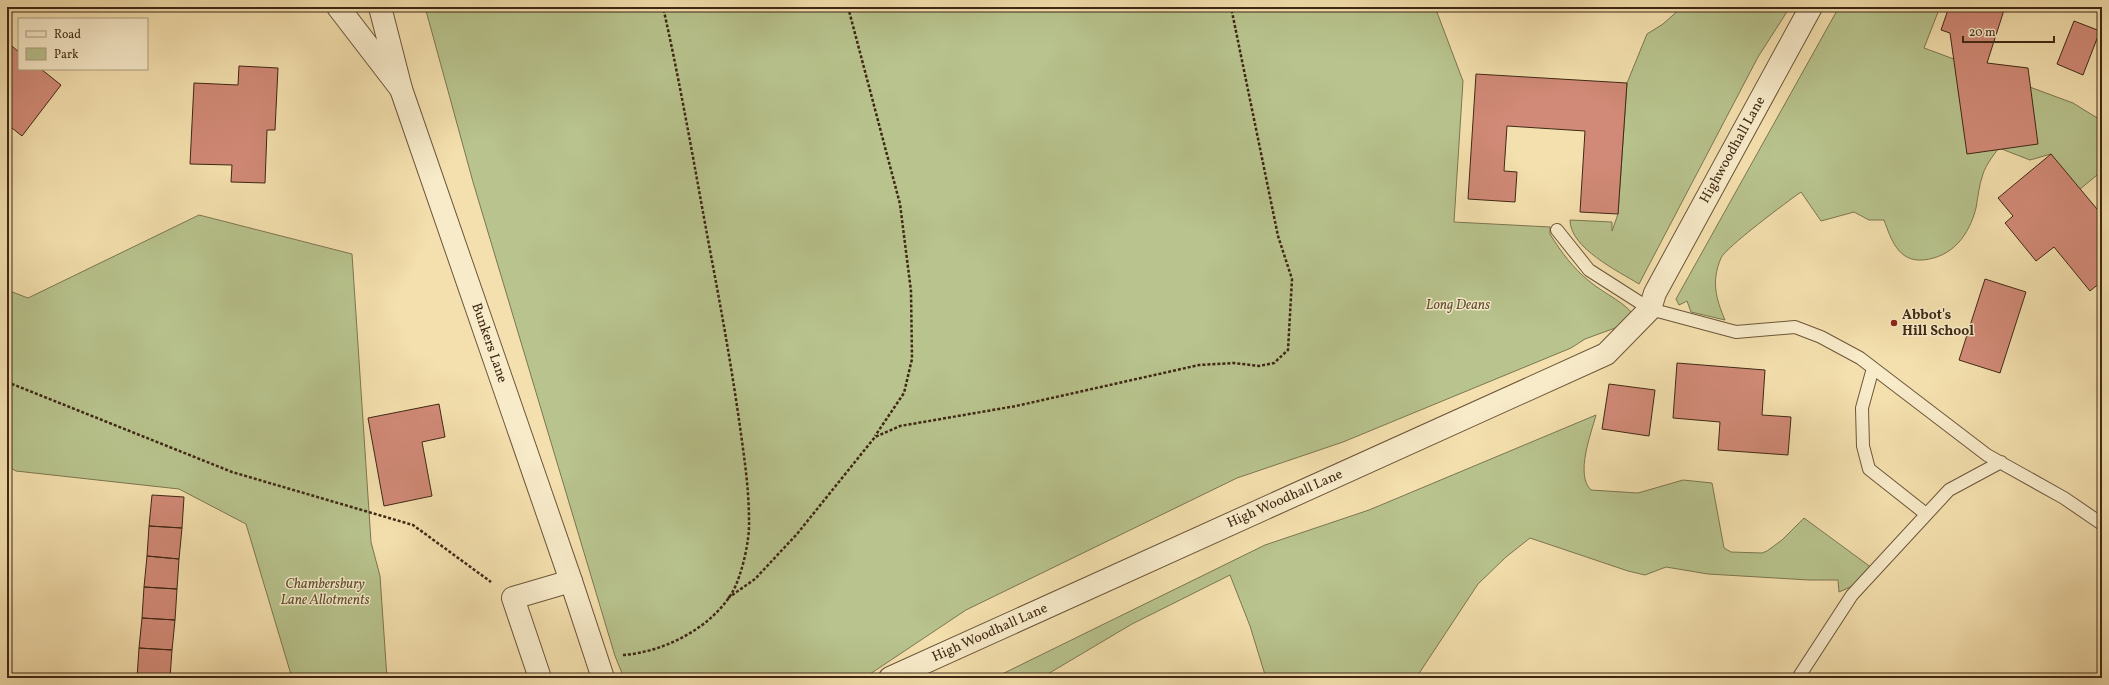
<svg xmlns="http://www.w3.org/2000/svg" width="2109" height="685" font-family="Vollkorn,serif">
  <rect width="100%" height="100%" fill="#f4e0ae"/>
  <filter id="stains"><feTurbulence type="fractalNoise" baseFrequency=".005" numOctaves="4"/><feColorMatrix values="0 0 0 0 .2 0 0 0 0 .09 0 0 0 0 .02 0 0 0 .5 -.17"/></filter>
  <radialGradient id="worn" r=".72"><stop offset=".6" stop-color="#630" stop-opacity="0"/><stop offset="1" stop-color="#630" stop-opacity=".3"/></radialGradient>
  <path fill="#b8c38d" stroke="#7c7650" d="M425,7h1010l28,74 -9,141 96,5v7c11,18 23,34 39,47 15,13 39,22 48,39l-52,19 -14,9 -228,94 -106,36 -271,132 -102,68h-240l-9,-22 -142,-474z
    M1682,7h108l-32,50 -119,227c-21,-13 -69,-36 -69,-64l42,2v9l6,-17 9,-131 20,-49 16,-10z
    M1839,7h101l-16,41 149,55 29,18v50l-28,23 -6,2 -17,-42 -21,6 -31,-12c-7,9 -13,17 -16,26 -4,11 -5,23 -7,34 -7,27 -23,49 -53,52 -25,2 -32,-21 -39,-40h-15l-15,-8 -33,9 -20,-29c-13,9 -76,56 -80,66 -10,23 -5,41 4,62l-34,-8 -4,-11 -8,4 -3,-6z
    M199,215l153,39 19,288 9,34 7,102h-95l-46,-154 -67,-35 -163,-18 -9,-5v-176l21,8z
    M1596,415c-5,19 -21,60 -5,75l47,3 45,-13 29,3 12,65 7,4 31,1 5,-2 15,-11 22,-22 68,50 -17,17 -16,7 -1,-12h-29l-101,-6 -42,-7 -21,8 -17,-4 -98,-33 -24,19 -28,27 -62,94h-150l-16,-52 -20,-51 -98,49 -91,54h-47l271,-133 104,-35z"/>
  <path fill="#d18a77" stroke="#3f2814" d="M1949,7h56l-18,56 41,5 10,76 -71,10 -17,-121 -9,-3z
    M2074,21l26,10 -17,44 -26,-11z
    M7,42l12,10v17h22l20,16 -39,51 -15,-12v-35l4,-5 -4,-3z
    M239,66l39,2 -3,62h-8l-2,53 -34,-1 1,-17 -42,-1 4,-81 44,2z
    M1476,74l151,9 -9,131 -38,-2 5,-81 -78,-5 -3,45 13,1 -2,30 -47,-3z
    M2051,154l51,61v66l-12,10 -36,-44 -18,14 -31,-38 8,-7 -15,-18z
    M1985,279l41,13 -26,81 -41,-13z
    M1677,363l88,7 -3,45 29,2 -3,38 -70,-5 2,-28 -47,-4z
    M1609,384l46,6 -6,46 -47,-7z
    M439,404l6,33 -23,5 10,54 -48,10 -16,-88z
    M152,495l32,2 -2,31 -33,-2z
    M149,526l33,2 -3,31 -32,-3z
    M147,556l32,3 -2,30 -33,-2z
    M144,587l33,2 -2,31 -33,-2z
    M142,618l33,2 -3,30 -33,-2z
    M139,648l33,2 -2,28h-33z"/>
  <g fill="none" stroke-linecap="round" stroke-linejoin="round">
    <defs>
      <path id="service" d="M1557,230l32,40 61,39 86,23 59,-5 26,10 39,21 127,97 77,43 38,26
        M1873,368l-11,40 1,38 6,23 57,45
        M1798,678l54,-83 97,-105 52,-28"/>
      <path id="minor" d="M338,7l63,82
        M540,678l-27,-80 58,-17
        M890,678l716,-324 44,-45 5,-16 156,-286"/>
      <path id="tertiary" d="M380,7l21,82 170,492 32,97"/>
    </defs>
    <use href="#service" stroke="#6c563a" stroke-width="14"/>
    <use href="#minor" stroke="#6c563a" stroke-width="24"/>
    <use href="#tertiary" stroke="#6c563a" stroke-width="24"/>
    <path stroke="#3f2814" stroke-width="2.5" stroke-dasharray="3 2" stroke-linecap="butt" d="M848,7l52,197 11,87 1,68 -8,34 -29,43
      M7,382l225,90 181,53 78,57
      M728,598l27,-19 42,-45 78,-97 25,-11 116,-20 183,-41 35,-2 25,3 15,-3 14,-13 4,-71 -14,-43 -47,-229
      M623,655c41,-3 89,-27 110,-64 9,-16 17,-52 16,-70 0,-30 -4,-58 -8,-87 -8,-58 -18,-115 -29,-173 -16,-85 -30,-170 -49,-254"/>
    <use href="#service" stroke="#f8ebca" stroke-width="12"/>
    <use href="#minor" stroke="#f8ebca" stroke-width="22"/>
    <use href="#tertiary" stroke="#f8ebca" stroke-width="22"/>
  </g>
  <circle fill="#8f2418" stroke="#f8ebca" stroke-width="1.5" cx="1894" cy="323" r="4"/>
  <g text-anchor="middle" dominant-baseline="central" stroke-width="3" stroke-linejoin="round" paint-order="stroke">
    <g font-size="14" fill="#3f2814" stroke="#f8ebca">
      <text transform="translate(1733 150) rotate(-61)">Highwoodhall Lane</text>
      <text transform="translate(489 343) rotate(71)">Bunkers Lane</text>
      <text transform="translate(1285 499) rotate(-24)">High Woodhall Lane</text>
      <text transform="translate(990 633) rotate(-24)">High Woodhall Lane</text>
    </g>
    <g font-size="14" font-style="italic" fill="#5d4f32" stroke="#f8ebca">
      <text x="1458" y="305">Long Deans</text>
      <text x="325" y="584">Chambersbury<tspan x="325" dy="16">Lane Allotments</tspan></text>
    </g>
    <g font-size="14" font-weight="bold" fill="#3f2814" stroke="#f8ebca" text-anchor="start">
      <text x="1902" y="315">Abbot's<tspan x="1902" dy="16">Hill School</tspan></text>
    </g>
  </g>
  <rect width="2109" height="685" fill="none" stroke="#f4e0ae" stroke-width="24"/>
  <rect x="8" y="8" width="2093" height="669" fill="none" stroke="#3f2814" stroke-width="2"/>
  <rect x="12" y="12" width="2085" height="661" fill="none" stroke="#3f2814"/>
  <rect x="18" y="18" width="130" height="52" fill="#f8ebca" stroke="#ae9d81"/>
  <rect x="26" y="31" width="20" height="6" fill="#f8ebca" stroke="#ae9d81"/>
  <text x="54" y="38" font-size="12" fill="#3f2814">Road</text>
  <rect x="26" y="48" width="20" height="12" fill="#b8c38d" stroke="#ae9d81"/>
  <text x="54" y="58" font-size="12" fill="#3f2814">Park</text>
  <path d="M1963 36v6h91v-6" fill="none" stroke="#3f2814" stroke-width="2"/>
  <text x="1969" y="36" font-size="12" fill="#3f2814" stroke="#f8ebca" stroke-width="3" paint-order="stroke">20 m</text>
  <rect width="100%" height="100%" filter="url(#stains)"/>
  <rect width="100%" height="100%" fill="url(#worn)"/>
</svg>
